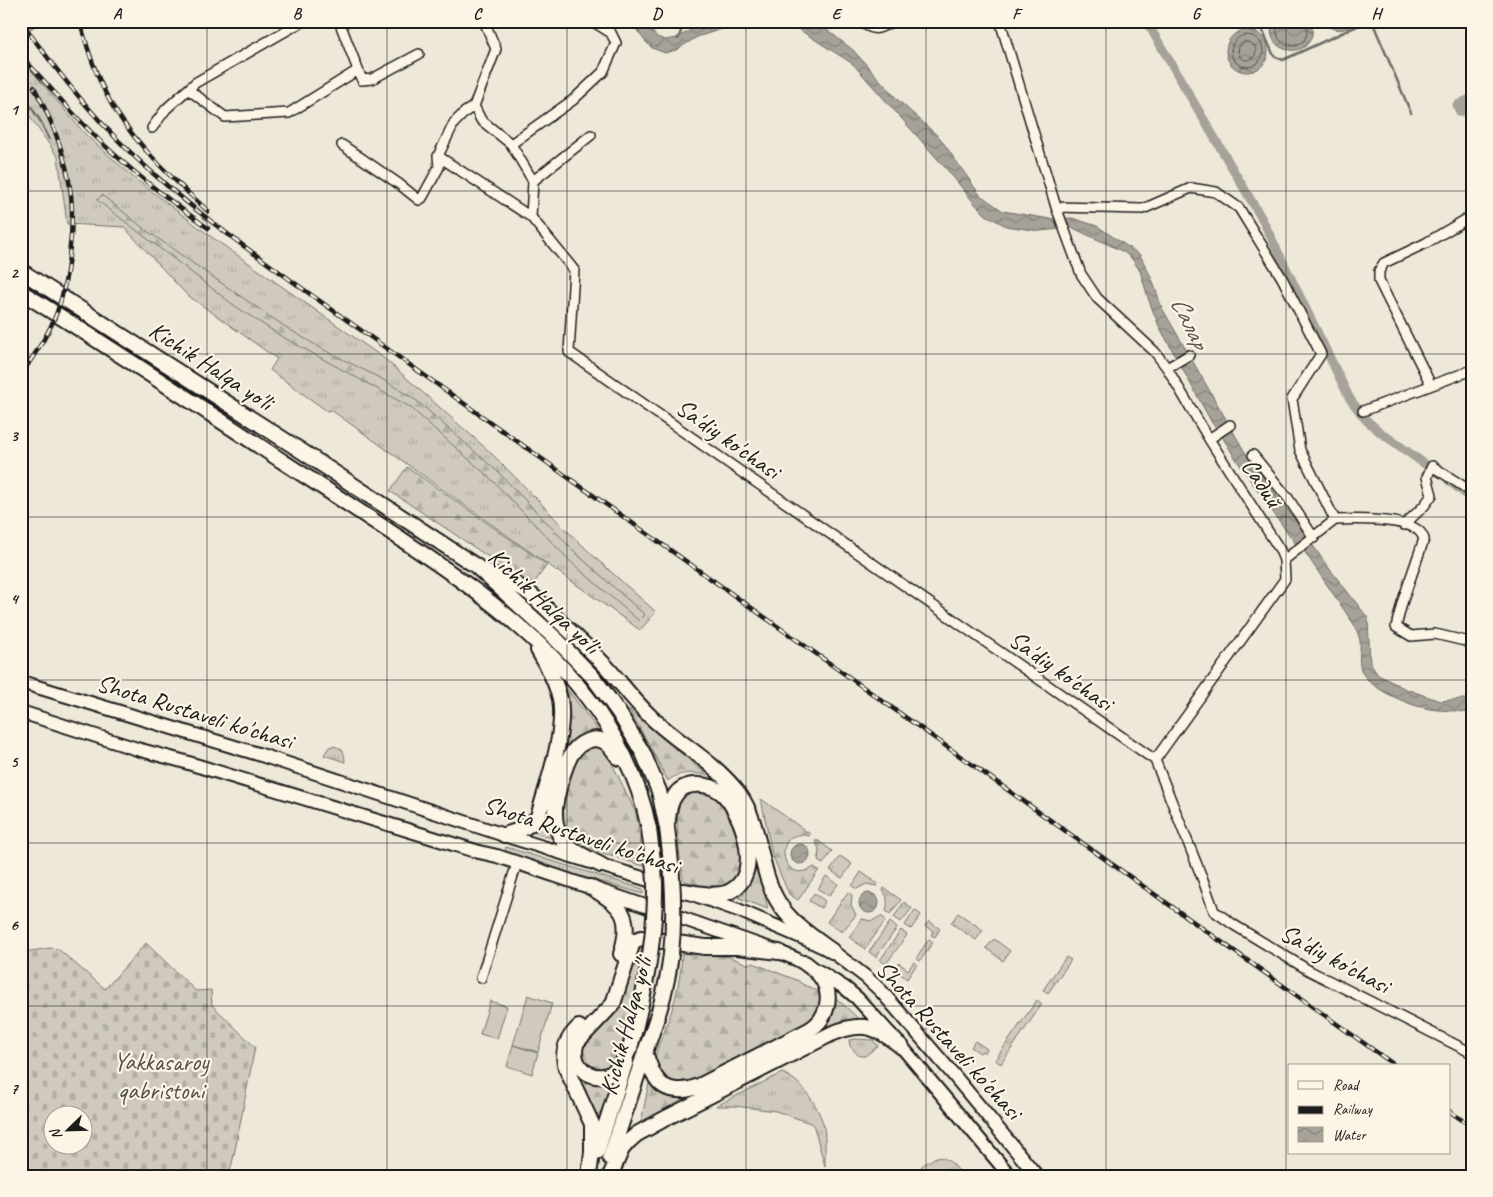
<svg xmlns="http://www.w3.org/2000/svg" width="1493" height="1197" font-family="Caveat,sans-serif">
  <defs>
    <pattern id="grass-tufts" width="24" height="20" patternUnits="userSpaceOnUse" patternTransform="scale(1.25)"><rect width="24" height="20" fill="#cfcabd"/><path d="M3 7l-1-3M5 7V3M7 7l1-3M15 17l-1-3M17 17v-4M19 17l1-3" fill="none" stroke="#b1ada2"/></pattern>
    <pattern id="forest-firs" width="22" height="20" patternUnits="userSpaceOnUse" patternTransform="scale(1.25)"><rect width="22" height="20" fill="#cfcabd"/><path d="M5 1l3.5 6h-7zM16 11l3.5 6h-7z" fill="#b1ada2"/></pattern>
    <pattern id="cemetery-stones" width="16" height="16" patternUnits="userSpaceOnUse" patternTransform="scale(1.25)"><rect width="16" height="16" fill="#cfcabd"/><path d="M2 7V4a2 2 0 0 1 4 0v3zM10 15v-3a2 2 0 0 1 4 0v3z" fill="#b1ada2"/></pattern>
    <pattern id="water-waves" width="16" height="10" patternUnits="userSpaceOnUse" patternTransform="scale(1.25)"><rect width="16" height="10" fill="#a7a299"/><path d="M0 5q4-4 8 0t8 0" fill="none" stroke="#87837c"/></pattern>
  </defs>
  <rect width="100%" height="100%" fill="#eee8d9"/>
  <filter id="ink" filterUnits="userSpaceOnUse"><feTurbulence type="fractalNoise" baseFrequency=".02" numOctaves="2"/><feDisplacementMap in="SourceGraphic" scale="10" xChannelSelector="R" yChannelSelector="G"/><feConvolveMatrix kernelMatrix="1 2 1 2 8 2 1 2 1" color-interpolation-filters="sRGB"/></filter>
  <g filter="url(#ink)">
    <path fill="url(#grass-tufts)" stroke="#76736c" d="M21,58l64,76 48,43 73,56 179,126 105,93 47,47 25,27 38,36 56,50 -16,18 -309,-220 -4,1 -57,-41 7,-11 -91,-65 -62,-67 -57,-3 -9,-67 -37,-53z
      M333,746c11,3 11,5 12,16l-21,-7 5,-8z
      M506,847l137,42v5l-66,-19 -72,-24z
      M840,856l12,8 -10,14 -12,-8z
      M754,857h1l13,52 -29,-11c14,-14 14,-23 15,-41z
      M861,872l17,12 -1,2 -11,-2 -9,5 -5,-3z
      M826,876l12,8 -9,12 -11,-7z
      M884,888l17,12 -11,14 -4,-3c2,-8 2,-14 -3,-21z
      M848,892l4,3 -1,10 5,10 -14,17 -15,-10z
      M814,893l11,8 -4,7 -12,-7z
      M904,902l8,6 -11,14 -7,-5z
      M915,910l6,5 -10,14 -6,-4z
      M958,913l25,17 -7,10 -25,-17z
      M881,916l5,4 -21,29 -16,-12 13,-18 10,2z
      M929,921l11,8 -5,8 -4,-2 2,-4 -8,-5z
      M890,922l7,6 -21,29 -7,-5z
      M901,930l6,5 -21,29 -6,-4z
      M929,939l4,3 -13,19 -4,-3z
      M994,939l16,12 -7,10 -17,-13z
      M1066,957l5,3 -23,33 -5,-3z
      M914,962l3,2 -10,15 -13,-10 5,-6 9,7z
      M1037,1000l5,4 -41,60 -6,-4z
      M856,1039l17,1 5,6 -13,10h-6l-9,-10 -1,-6z
      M975,1041l12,8 -2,4 -3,-2 -2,2 -9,-6z
      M782,1073c18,6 35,31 41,50 3,9 2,31 2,43l-12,-42 -37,-13 -41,-5h-19z
      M936,1157c13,0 19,9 27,19h-51l11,-11z"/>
    <path fill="url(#forest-firs)" stroke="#76736c" d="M102,195l44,35 65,46 76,52 37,22 58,29 35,22 81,71 80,83 67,60 -6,6 -68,-59 -80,-83 -81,-72 -129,-71 -46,-30 -138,-106z
      M407,467l140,98 -15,21 -142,-95z
      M562,682l36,48 -9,2 -9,3 -14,14 -19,64 3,18 5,8 -24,-7c13,-35 39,-85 37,-123 0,-9 -3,-18 -6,-27z
      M629,709c25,23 52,44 78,66 -13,-2 -28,-4 -39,6l-20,-38z
      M594,746l8,3 6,6 28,58 3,16 4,37 -64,-21c-12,-7 -18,-20 -19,-33 -1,-7 13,-49 18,-56 4,-5 10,-8 16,-10z
      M703,790c6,3 12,5 17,10 16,18 35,68 7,83 -4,3 -9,6 -14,6 -10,-1 -21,-6 -30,-9 -2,-18 -11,-69 -1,-82 5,-6 14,-7 21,-8z
      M761,799l49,35 -1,2c-38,-11 -30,53 5,31l5,3 -21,30 -9,-6 -8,-18 -9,-22z
      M816,839l16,12 -9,13 -5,-3 1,-12 -4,-8z
      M642,946c-5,37 -9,90 -30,120l-15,5 -15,-7v-18l39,-41 13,-47z
      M682,953l48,4 17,7 6,-1 46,18c4,5 9,5 15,8 14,9 3,24 -4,33l-120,63h-20c-7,-9 -16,-19 -14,-31 2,-11 9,-22 12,-33 8,-21 13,-45 14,-68z
      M834,996l26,24 -45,16c12,-13 17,-22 19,-40z
      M570,1061c13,23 17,21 41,22l-12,36 -23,-41z
      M649,1083c14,11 22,16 40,16l-49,28z"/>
    <path fill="url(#cemetery-stones)" stroke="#76736c" fill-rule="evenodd" d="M146,943l50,48 15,-1 1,15 43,42 -21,108 -5,21h-208v-225l3,1 27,-4 7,1 47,40zM52,1114h30v30h-30z"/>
    <path fill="#cfcabd" stroke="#76736c" d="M528,995l24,8 -14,49 -25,-7z
      M490,1001l17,5 -10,33 -17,-5z
      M513,1045l25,8 -6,21 -25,-8z"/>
    <path fill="url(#water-waves)" stroke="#6f6c67" d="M21,21h22l-22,14z
      M630,21h13l14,16 8,3 12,-2 29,-17h41l-50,16 -21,13 -11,3 -13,-5 -7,-7z
      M779,21h30l13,5 31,24 45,50 42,38 40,57 23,16 47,8 22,-1 25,8 43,29 12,24 10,29 84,146 57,77 22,32 43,55 2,45 8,12 28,14 34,12 22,-2 10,1v14c-15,-5 -31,-2 -47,-6 -17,-3 -56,-20 -63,-36 -5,-11 -1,-20 -2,-31 -1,-5 -3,-10 -5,-15l-55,-81 -4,-1c-19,-26 -38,-52 -56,-79 -10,-14 -17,-29 -28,-42l-53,-97 -10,-25 -9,-30 -8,-12 -8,-7 -51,-24 -34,3 -33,-5 -20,-11 -11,-11 -26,-32 -96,-108 -58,-37z
      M1273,21h38c11,41 -51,37 -38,0z
      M1322,21h34c-10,12 -24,11 -34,0z
      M1226 51a21 21 0 1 1 42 0a21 21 0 1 1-42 0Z
      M790 854a10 10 0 1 1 20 0a10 10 0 1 1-20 0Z
      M859 903a10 10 0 1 1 20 0a10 10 0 1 1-20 0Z"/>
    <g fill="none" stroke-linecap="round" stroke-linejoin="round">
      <path stroke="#54524e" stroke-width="1" d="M1278,21c-1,4 -2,8 -1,12 3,17 27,17 30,0 1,-4 -1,-8 -1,-12
        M1231 51a16 16 0 1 1 32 0a16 16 0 1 1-32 0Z
        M1238 51a9 9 0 1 1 18 0a9 9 0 1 1-18 0Z"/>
      <path stroke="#6f6c67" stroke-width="2.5" d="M1251,21l10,6 13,29 9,4 85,-39
        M1372,21l39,92
        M678,39l7,-18
        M21,92l20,30 8,17"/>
      <path stroke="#a7a299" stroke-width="9" d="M1148,21v3l114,195 88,180 16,21 14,12 56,40
        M1472,98l-15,7 3,7 12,-5
        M1449,481l23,18"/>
      <defs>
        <path id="minor" d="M339,21l23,59 10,-1 47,-25
          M484,21l12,28 -22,57 7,14 30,24 22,37 -2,36 43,53 -5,82 586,408 48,120 11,31 20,14 76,46 162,82
          M859,21c15,10 18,10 33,0
          M1000,21l56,186 25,67 16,24 58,54 12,16 42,71 71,111 4,10 1,19 -130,181
          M189,90l36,27 64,-4 69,-43
          M152,128l14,-19 29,-26 108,-62
          M511,144l62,-44 30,-28 13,-29 -5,-10 -19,-12
          M342,145l57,39 20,16 3,-2 17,-31 -1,-11 16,-33 11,-11 9,-6
          M438,156l93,61
          M533,181l58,-46
          M1056,207l87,2 48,-21 25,4 23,16 43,70 39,76 -29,45 8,51 35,70c19,-1 72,-2 85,12 2,2 3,5 4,7l-22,64 -6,24 15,9 24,-2 30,7 7,4
          M1167,368l22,-13
          M1431,385l-52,-104v-10l5,-8 42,-20 46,-27
          M1363,411l109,-41
          M1209,439l21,-14
          M1253,455l35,43 26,40
          M1404,525l20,-19 8,-11 -5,-18 5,-11 40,26
          M1284,560l51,-40
          M481,978l36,-115"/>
        <path id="primary" d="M21,682l237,72 246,81 180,56 54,19 77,33 17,8 34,26 15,14 71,82 85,103
          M21,712l116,37 45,12 297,91 18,4 187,63 95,33 17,7 27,15 22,14 12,10 11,12 34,37 108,129"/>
        <path id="trunk" d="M21,271l276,177 179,118 80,73 36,37 12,16 15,21 24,40 16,38 8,37
          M21,292c89,55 176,113 264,171 36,23 71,46 107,70 109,72 230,158 257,296
          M485,571c15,6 31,12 44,22 10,8 19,17 28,26 18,17 37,34 54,53 13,15 25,31 40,45 28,27 64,45 88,77 23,32 19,73 38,106 12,22 36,37 55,51
          M668,820c1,-10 2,-18 8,-26 10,-13 34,-11 46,-1 22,21 43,86 4,100 -13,4 -29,0 -42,-2
          M504,835c14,-4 24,-7 34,-18 9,-33 28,-84 22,-118 -4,-17 -13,-34 -22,-49
          M601,865c-13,-7 -33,-15 -41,-29 -3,-6 -5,-14 -5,-22 -1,-13 10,-51 18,-62 6,-9 20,-16 30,-11 7,3 12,12 16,17
          M590,887c32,19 43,28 31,67
          M579,1027c-12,11 -18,25 -13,41l26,56v28l-3,24
          M630,1048c-4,7 -7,16 -13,21 -19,18 -50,0 -40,-27l36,-38 19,-59 4,-5 5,-2 64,9h32l42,5
          M645,1052c3,9 6,19 11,26 9,15 29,14 43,8l110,-56c19,-11 25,-36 11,-54 -4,-5 -10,-9 -15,-13
          M597,1152l29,-91
          M610,1158l35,-106
          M610,1176l12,-27 7,-8 8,-7 31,-17 163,-83c33,-14 45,-7 71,13"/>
      </defs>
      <use href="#minor" stroke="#1c1c1c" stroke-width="12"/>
      <use href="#primary" stroke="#1c1c1c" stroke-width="16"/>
      <use href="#trunk" stroke="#1c1c1c" stroke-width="18"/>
      <use href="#minor" stroke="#fcf5e5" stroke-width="9"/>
      <use href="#primary" stroke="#fcf5e5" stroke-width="12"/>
      <use href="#trunk" stroke="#fcf5e5" stroke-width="14"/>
      <defs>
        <path id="rail" d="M80,21c8,31 18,62 35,89 25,39 59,70 93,101
          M21,22c34,46 69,92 110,131 55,53 118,97 179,141l1086,772
          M21,56c26,27 50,57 78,84 33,32 71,61 109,88
          M21,375c13,-20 28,-41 36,-63 7,-19 10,-37 12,-56 2,-15 3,-31 3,-46 -1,-43 -18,-86 -38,-123
          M1449,1111l23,16"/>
      </defs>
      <use href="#rail" stroke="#1c1c1c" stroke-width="4.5"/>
      <use href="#rail" stroke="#fcf5e5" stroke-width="2.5" stroke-dasharray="8" stroke-linecap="butt"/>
      <defs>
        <path id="trunk-bridge" d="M630,1048c15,-54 26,-109 25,-166 -1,-18 -4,-36 -6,-53
          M645,1052c7,-19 14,-39 19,-59 13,-50 10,-114 3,-165"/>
      </defs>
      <use href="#trunk-bridge" stroke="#1c1c1c" stroke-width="18" stroke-linecap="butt"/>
      <use href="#trunk-bridge" stroke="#fcf5e5" stroke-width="14"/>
    </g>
  </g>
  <path fill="none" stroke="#1c1c1c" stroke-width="1" stroke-opacity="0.55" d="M207,21v1155M387,21v1155M567,21v1155M746,21v1155M926,21v1155M1106,21v1155M1286,21v1155M21,191h1451M21,354h1451M21,517h1451M21,680h1451M21,843h1451M21,1006h1451"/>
  <g text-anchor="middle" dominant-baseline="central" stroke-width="4.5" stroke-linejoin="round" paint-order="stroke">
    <g font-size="25" fill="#1c1c1c" stroke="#fcf5e5">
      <text transform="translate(211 366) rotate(33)">Kichik Halqa yo'li</text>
      <text transform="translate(728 439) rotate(35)">Sa'diy ko'chasi</text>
      <text transform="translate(1262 483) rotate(57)">Садий</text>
      <text transform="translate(544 601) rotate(43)">Kichik Halqa yo'li</text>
      <text transform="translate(1061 671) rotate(35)">Sa'diy ko'chasi</text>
      <text transform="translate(195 712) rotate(17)">Shota Rustaveli ko'chasi</text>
      <text transform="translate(581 835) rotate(18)">Shota Rustaveli ko'chasi</text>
      <text transform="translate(1335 959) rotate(28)">Sa'diy ko'chasi</text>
      <text transform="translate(626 1026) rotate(-75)">Kichik Halqa yo'li</text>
      <text transform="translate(949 1040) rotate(48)">Shota Rustaveli ko'chasi</text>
    </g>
    <g font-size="25" fill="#52504c" stroke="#fcf5e5">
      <text x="161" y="1062">Yakkasaroy<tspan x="161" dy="29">qabristoni</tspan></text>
    </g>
    <g font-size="26" font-style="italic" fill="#5b5854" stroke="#fcf5e5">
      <text transform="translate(1190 322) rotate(64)">Салар</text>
    </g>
  </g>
  <rect width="1493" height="1197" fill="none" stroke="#fcf5e5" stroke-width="55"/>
  <rect x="1288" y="1064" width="162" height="90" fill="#fcf5e5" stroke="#a29e95"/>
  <rect x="1298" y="1081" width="25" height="8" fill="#fcf5e5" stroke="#a29e95"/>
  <text x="1333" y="1090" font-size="15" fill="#1c1c1c">Road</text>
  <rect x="1298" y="1106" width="25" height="8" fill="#1c1c1c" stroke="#a29e95"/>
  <text x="1333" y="1114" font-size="15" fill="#1c1c1c">Railway</text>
  <rect x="1298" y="1127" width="25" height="15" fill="url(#water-waves)" stroke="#a29e95"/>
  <text x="1333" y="1140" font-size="15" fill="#1c1c1c">Water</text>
  <g transform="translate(68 1130) rotate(247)"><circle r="24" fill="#fcf5e5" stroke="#a29e95"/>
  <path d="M0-4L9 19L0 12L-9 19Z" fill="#1c1c1c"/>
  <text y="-8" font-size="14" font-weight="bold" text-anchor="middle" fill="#1c1c1c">N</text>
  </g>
  <rect x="28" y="28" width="1438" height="1142" fill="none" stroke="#1c1c1c" stroke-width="2"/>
  <g font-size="16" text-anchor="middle" font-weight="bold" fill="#1c1c1c">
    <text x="117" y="19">A</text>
    <text x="297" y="19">B</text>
    <text x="477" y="19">C</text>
    <text x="657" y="19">D</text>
    <text x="836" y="19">E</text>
    <text x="1016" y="19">F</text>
    <text x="1196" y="19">G</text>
    <text x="1376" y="19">H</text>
    <text x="14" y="115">1</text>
    <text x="14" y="278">2</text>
    <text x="14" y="441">3</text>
    <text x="14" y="604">4</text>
    <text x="14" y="767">5</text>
    <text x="14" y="930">6</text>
    <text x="14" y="1094">7</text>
  </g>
</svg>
